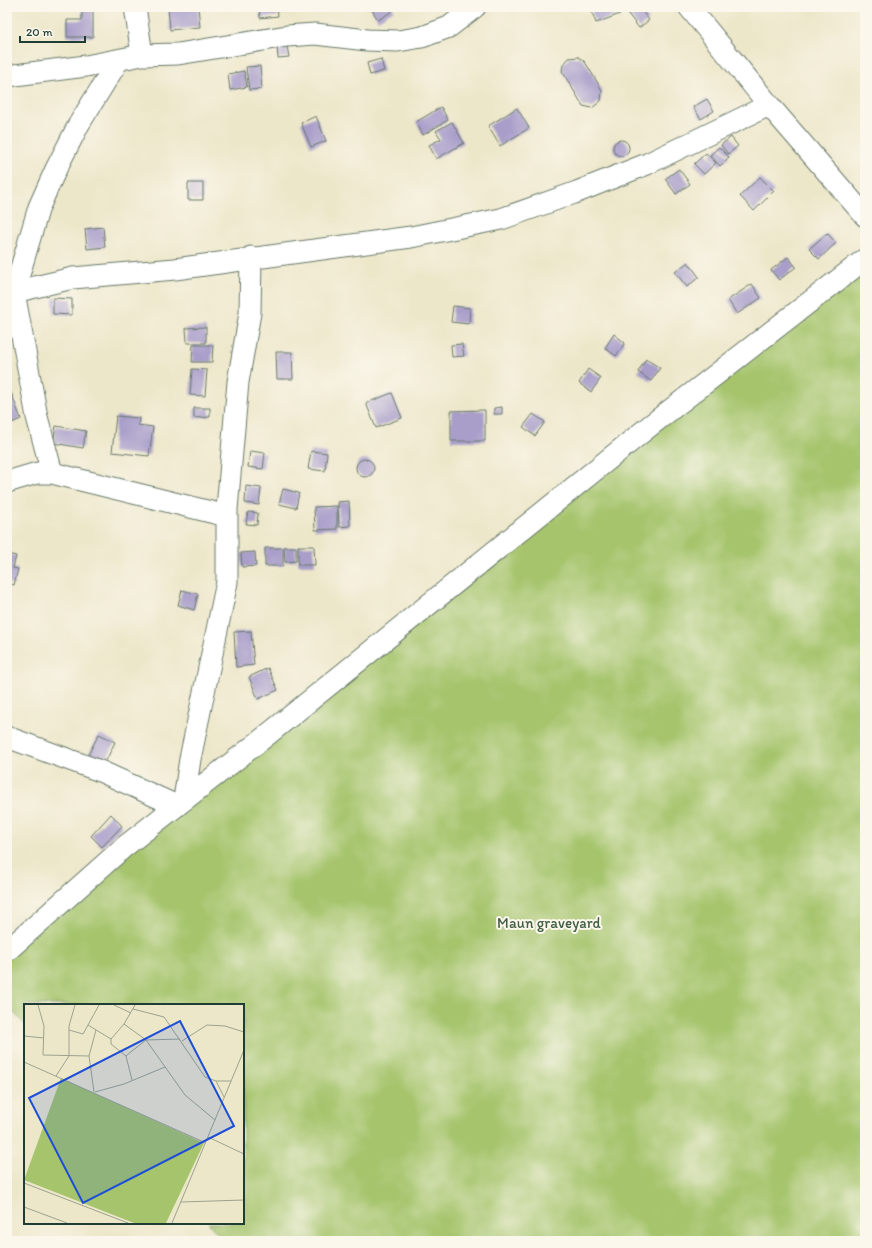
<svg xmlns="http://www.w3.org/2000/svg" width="872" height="1248" font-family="Itim,sans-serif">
  <rect width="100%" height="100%" fill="#fbf7ec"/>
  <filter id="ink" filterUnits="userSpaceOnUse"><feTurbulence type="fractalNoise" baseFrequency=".025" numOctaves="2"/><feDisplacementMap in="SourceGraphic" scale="8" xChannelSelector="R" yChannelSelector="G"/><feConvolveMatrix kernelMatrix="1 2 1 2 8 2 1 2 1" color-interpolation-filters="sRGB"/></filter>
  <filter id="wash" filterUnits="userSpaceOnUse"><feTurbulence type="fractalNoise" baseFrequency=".012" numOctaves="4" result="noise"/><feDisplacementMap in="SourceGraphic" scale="16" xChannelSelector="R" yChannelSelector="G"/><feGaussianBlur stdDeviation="0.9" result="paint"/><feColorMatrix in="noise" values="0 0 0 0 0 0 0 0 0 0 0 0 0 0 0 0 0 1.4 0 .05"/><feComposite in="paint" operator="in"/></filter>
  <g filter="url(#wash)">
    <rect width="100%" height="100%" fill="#ede7ca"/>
    <path fill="#a5c46c" stroke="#628050" d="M865,265v976h-640l-17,-18h35v-218h-218v20l-18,-20v-57z"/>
    <g id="blocks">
      <path fill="#a99eca" d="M168,7h30l2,20 -30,3z
        M259,7h18l1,9 -18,2z
        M370,7h22l2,3 -16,10z
        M598,7h20l2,7 -24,9 -5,-13z
        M639,7l10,13 -10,8 -11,-14z
        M82,8h11v29h-26v-17h15z
        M287,46l2,11 -11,1 -1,-11z
        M579,57l6,5 17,28 -1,11 -9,7 -9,-2 -21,-35 1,-6 6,-7z
        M381,59l3,12 -14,4 -3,-12z
        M260,66l2,23 -13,1 -3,-23z
        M244,71l3,16 -17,3 -2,-16z
        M707,99l7,12 -13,8 -8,-12z
        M441,107l7,13 -25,15 -7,-13z
        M517,108l12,20 -29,18 -12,-20z
        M316,116l10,25 -15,6 -10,-24z
        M452,122l12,21 -28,16 -7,-14 12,-6 -5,-8z
        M731,137l7,9 -10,8 -7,-9z
        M613 148a8 8 0 1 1 16 0a8 8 0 1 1-16 0Z
        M719,147l10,10 -9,9 -10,-11z
        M706,153l10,10 -12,11 -10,-10z
        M679,169l11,15 -14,10 -11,-15z
        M760,177l14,14 -20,20 -14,-15z
        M188,183h15v17h-15z
        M103,227l2,20 -18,2 -2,-20z
        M827,233l9,10 -17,16 -10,-10z
        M788,257l8,10 -17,13 -8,-10z
        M688,262l11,15 -12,10 -12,-15z
        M752,284l9,14 -24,16 -9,-14z
        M53,298l19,1v16l-19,-1z
        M453,306l17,2 -1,16 -18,-2z
        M206,327v16h-19l-1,-15z
        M614,334l11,9 -9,13 -11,-8z
        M462,344l2,12 -12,1 -1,-12z
        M193,345h20l-1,17h-20z
        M276,352h16l1,27h-16z
        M646,359l14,9 -9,13 -13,-9z
        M192,369l15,1 -2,26 -15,-1z
        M588,369l13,9 -10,14 -12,-9z
        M9,387l12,32 -14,6v-37z
        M392,393l10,25 -26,10 -10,-25z
        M502,407v7h-8v-6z
        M194,408h16v9l-16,1z
        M485,410v31h-34v-30z
        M533,414l12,8 -10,14 -12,-9z
        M116,416l23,2 -1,7 15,2 -4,29 -37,-4z
        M56,426l30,5 -3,17 -30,-5z
        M250,451l15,2 -2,16 -15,-2z
        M311,451l16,2 -2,18 -17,-2z
        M356 468a9 9 0 1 1 18 0a9 9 0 1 1-18 0Z
        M246,486l15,2 -2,17 -14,-2z
        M283,489l16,4 -3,15 -17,-4z
        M349,501l1,25 -11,1 -1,-25z
        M337,506v23l-22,1 -1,-23z
        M248,512l10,1 -1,12 -11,-1z
        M298,546h16l1,19h-17z
        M284,547h12v14l-11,1z
        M265,548h18v18h-18z
        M255,552l1,14 -14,1 -1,-14z
        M7,554l9,2 -3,12 5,1 -4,16 -7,-2z
        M182,590l16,4 -4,16 -16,-5z
        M251,631l3,34 -18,2 -2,-35z
        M268,668l10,22 -20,9 -9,-22z
        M99,734l16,8 -10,21 -17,-8z
        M111,814l11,12 -20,21 -11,-11z"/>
    </g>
  </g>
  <g filter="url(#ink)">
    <use href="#blocks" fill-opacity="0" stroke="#677868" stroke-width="1"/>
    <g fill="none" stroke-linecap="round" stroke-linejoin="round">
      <defs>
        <path id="minor" d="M135,7l7,48
          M689,7l80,98 96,111
          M118,61l-39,63 -23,45 -17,38 -25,85 23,125 15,56 175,43
          M7,76l79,-10 56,-11 36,-1 109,-18 28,-2 52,6 31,1 24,-4 27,-10 26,-20
          M7,296l7,-4 59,-14 102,-9 236,-32 90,-18 76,-27 70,-28 122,-59
          M7,482l30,-9h15
          M7,737l93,34 77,35
          M184,800l6,-41 37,-177v-73l11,-127 12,-69 1,-56
          M7,951l117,-104 137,-107 390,-315 214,-166"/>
      </defs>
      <use href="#minor" stroke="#677868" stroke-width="23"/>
      <use href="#minor" stroke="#fff" stroke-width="21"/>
    </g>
  </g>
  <g text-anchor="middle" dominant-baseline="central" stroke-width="4" stroke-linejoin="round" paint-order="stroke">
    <g font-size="15" fill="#405f42" stroke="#fbf7ec">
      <text x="549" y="923">Maun graveyard</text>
    </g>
  </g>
  <g transform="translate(24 1004)">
    <rect width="220" height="220" fill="#ede7ca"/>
    <path d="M37,74l143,65 -38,80h-32l-110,-43z" fill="#a5c46c"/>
    <path fill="none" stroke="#9ba38e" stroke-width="1" d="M14,1l6,21 -1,29 46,1 7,-26M75,1l-11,20 23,14v5l15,12M90,1l17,8M111,1l-11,19 22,16 39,55 30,25M109,5l31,8 41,60 11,4h15M45,26l14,4 5,-9M0,32l20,2M87,35l13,-15M158,37l25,-16 18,1 19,6M65,52l5,36M0,58l182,81M32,72l13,-20v-30l6,-21M108,76l-6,-24 6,-5 14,-11 34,-1M192,77l8,16M71,88l29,-8 41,-17M184,133l36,17M0,179l104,40M157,198l63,-2M0,203l43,16M148,219l72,-173"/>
    <path fill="#1d4ed8" fill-opacity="0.15" stroke="#1d4ed8" stroke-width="2" d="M156,17l54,105 -151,77 -54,-105z"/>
    <rect width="220" height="220" fill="none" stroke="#1f3d34" stroke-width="2"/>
  </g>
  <rect width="872" height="1248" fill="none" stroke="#fbf7ec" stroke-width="24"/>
  <path d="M20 36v6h65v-6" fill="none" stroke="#1f3d34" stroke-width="2"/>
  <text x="26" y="36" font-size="12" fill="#1f3d34" stroke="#fbf7ec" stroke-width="3" paint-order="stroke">20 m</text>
</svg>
